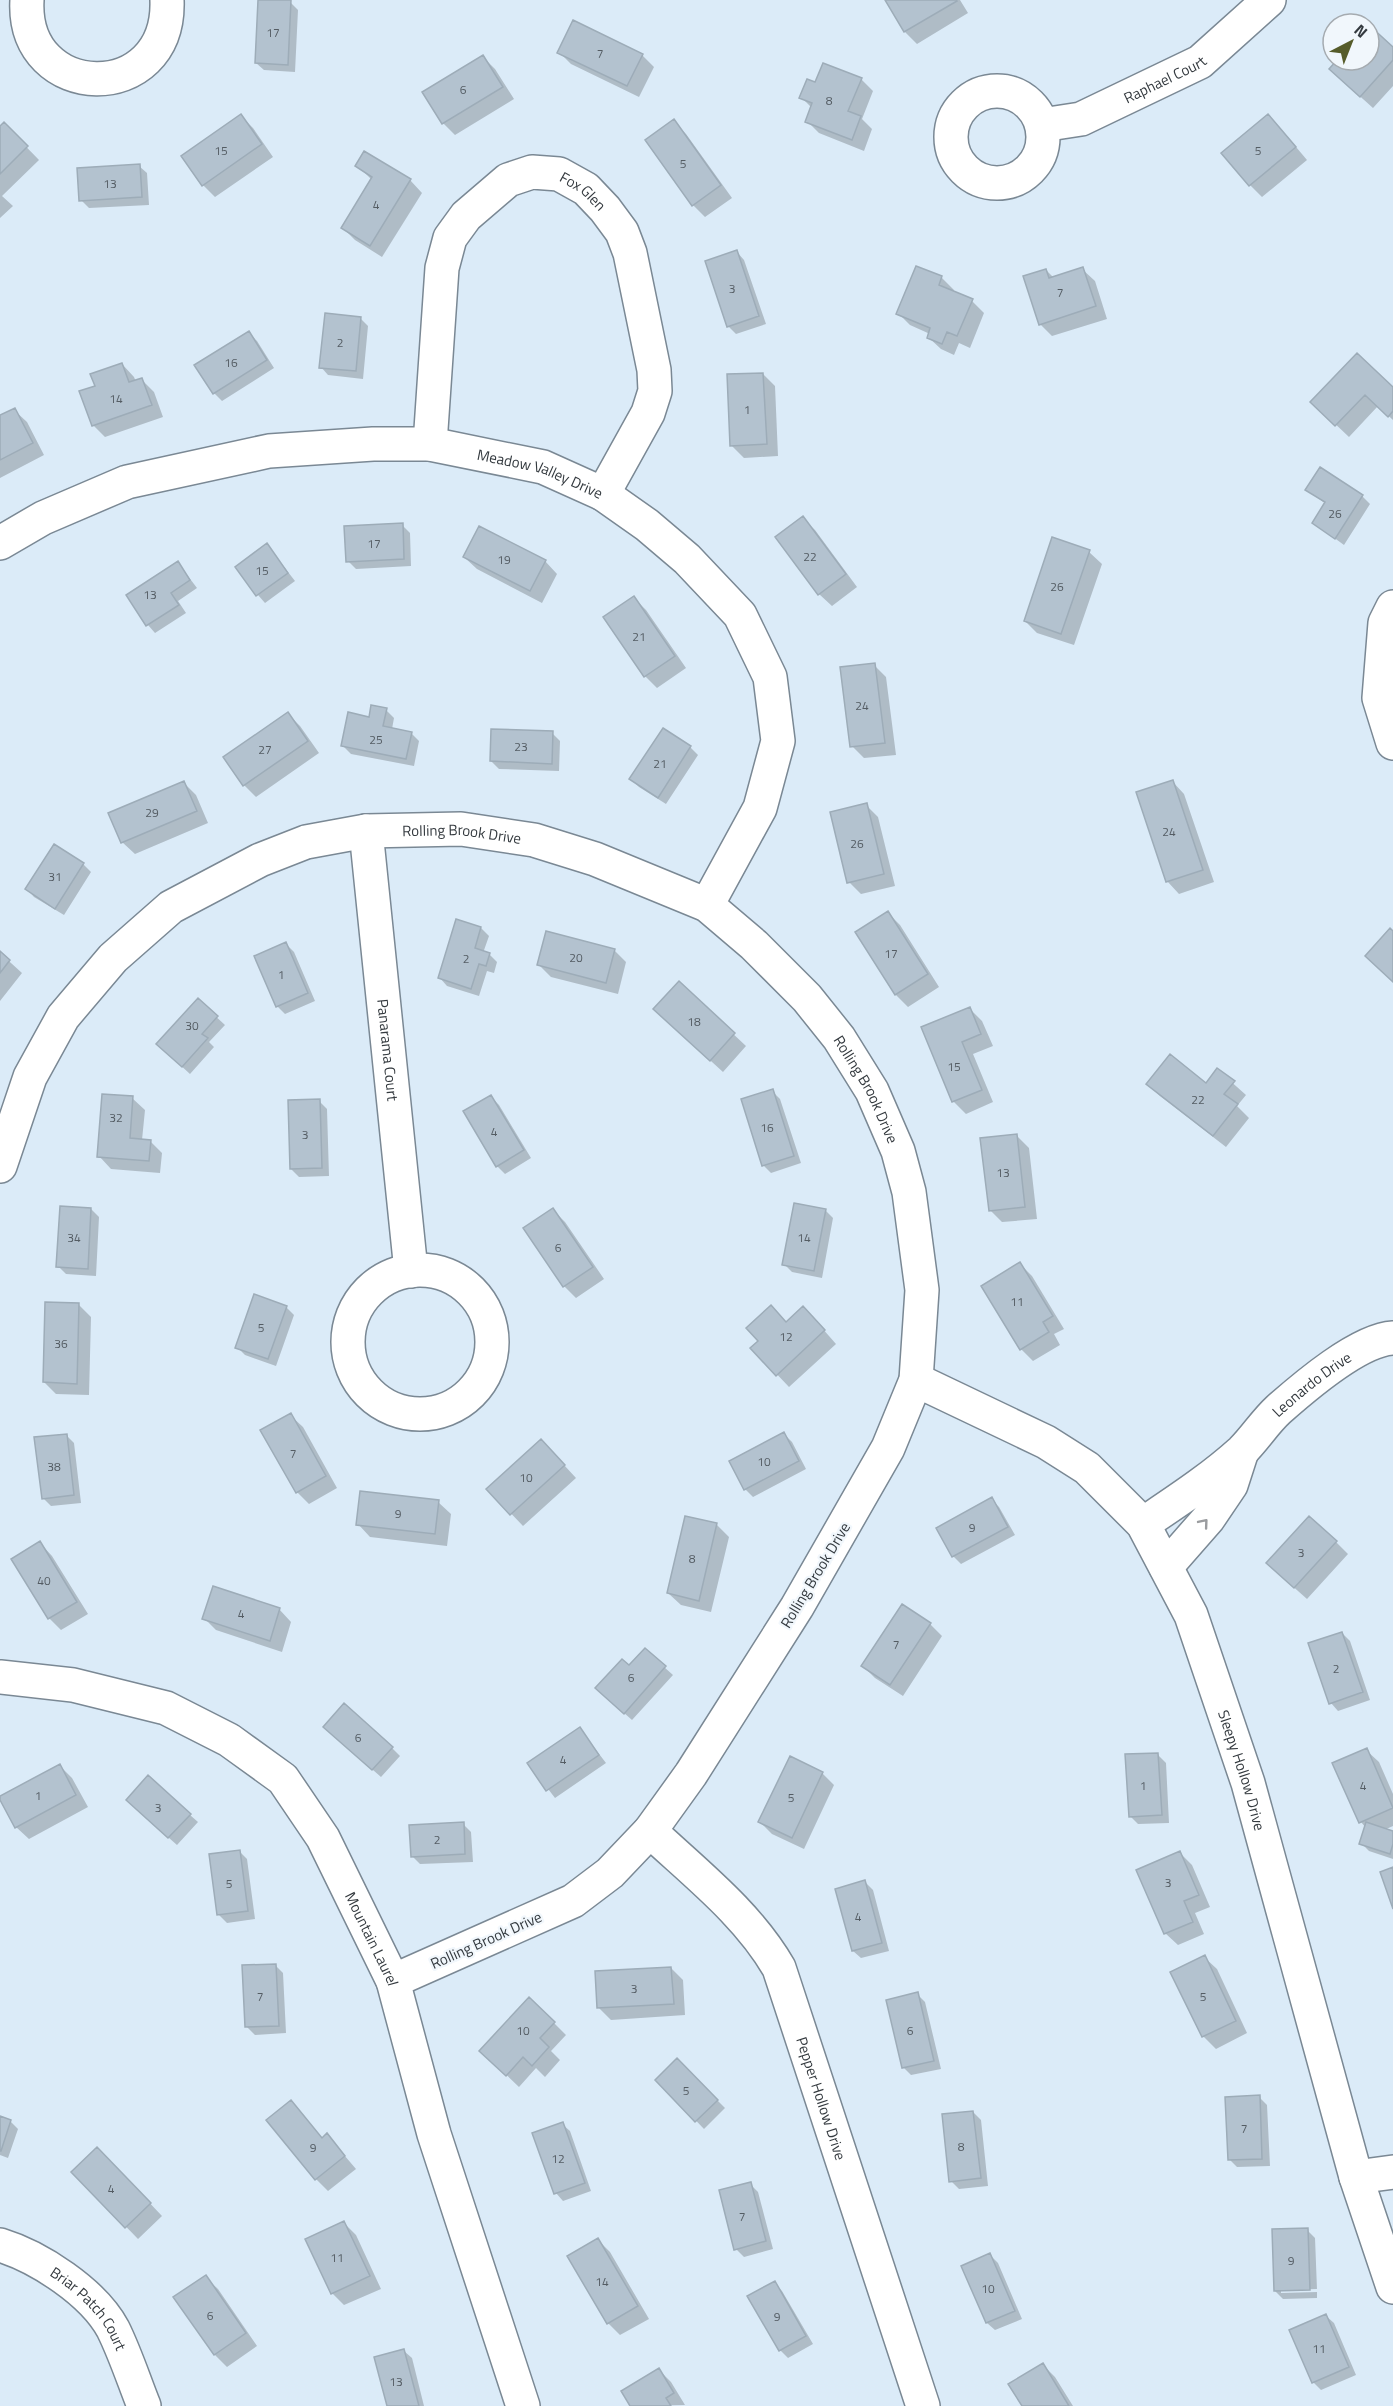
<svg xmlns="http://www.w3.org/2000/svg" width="1393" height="2406" font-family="'Titillium Web',sans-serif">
  <rect width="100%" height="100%" fill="#dbebf8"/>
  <path fill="#0003" d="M886,0h74l8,13 -51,31 -12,-12z
    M290,2l8,8 -3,62 -31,-2 -8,-7z
    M1369,27l24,22v37l-20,22 -30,-27 -4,-21h30z
    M559,52l83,3 12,12 -15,30 -68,-33z
    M483,57l12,12 19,30 -59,36 -12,-12z
    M861,79l12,12 -11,28 10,10 -8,22 -45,-18 -12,-12 5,-13 -11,-11 15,-13z
    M241,116l12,12 20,29 -58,40 -12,-12z
    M673,121l13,13 46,64 -27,19 -12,-12z
    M4,124l35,36 -37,36 11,10 -13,12v-90z
    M1280,128l27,32 -45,37 -12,-12z
    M357,165l53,15 12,13 -40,64 -27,-17 -12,-12 29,-48z
    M139,166l8,7 2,32 -60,3 -8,-8z
    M737,252l7,8 22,64 -30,10 -8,-8z
    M917,268l25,10 12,12 -1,2 19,9 12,12 -14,35 -11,-5 -5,12 -13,-6 -13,-12 2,-3 -20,-9 -12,-12z
    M1082,269l13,12 12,38 -55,17 -12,-12 6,-54 8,8z
    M360,318l8,8 -5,53 -35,-4 -7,-8z
    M249,333l8,8 17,27 -52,33 -8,-8z
    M122,364l12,13 2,5 6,-2 12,12 9,25 -58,20 -12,-12 4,-38z
    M763,374l12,12 3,70 -34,2 -12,-12z
    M1393,389v31l-15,-14 -29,31 -37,-35z
    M14,410l13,12 17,33 -44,23v-61z
    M1307,490l55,6 8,8 -26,41 -30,-22 12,-19z
    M802,518l13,12 42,57 -25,19 -13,-12 -42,-57z
    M402,525l8,8 1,33 -55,3 -8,-8z
    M267,545l28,36 -30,22 -7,-8z
    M1089,552l13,12 -28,81 -37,-12 -12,-12z
    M464,557l81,4 12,13 -15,29 -65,-34z
    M178,563l19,25 -19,13 8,12 -31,20 -7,-8 -20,-29z
    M634,598l12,12 40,58 -29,20 -12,-12z
    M874,665l12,12 10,78 -32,3 -12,-12z
    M386,710l8,8 -2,11 19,4 8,8 -5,25 -63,-12 -8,-8z
    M288,714l12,12 19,27 -63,44 -12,-12z
    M552,733l8,8 -1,30 -60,-2 -8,-8z
    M690,747l8,8 -32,49 -27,-17 -8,-8z
    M1172,781l12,13 30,88 -35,12 -12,-13z
    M183,782l13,13 12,28 -73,31 -13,-12z
    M866,805l12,12 17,69 -34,8 -12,-12z
    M54,846l29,18 8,8 -27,43 -30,-18 -7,-8z
    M888,913l12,12 39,62 -31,20 -12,-12 -39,-63z
    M457,921l24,7 8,8 -6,17 6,1 8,8 -3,11 -7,-2 -8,25 -32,-10 -7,-8z
    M286,944l8,8 21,49 -30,13 -8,-8z
    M614,950l12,12 -8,32 -67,-17 -12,-12z
    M0,953l22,20 -22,28z
    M679,983l67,63 -23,26 -56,-51z
    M198,1000l27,25 -16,17 5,5 -24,27 -24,-22z
    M970,1009l12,12 11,25 -20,8 20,48 -27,12 -13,-13 -30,-73z
    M1218,1070l28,25 -9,11 12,12 -23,29 -66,-51 -12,-12 58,1z
    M772,1091l8,8 21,64 -30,10 -8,-8z
    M491,1097l8,8 32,53 -26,16 -8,-8z
    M132,1098l13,12 -3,30 8,1 12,12 -2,20 -49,-4 -12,-13z
    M319,1101l8,8 2,67 -30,1 -8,-8z
    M1017,1136l12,12 8,71 -35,3 -12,-12z
    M91,1209l8,8 -3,59 -30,-2 -8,-8z
    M553,1210l12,12 39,57 -28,19 -12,-12z
    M825,1210l8,8 -11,60 -30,-6 -8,-8z
    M1020,1264l12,12 32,53 -10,5 6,11 -27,16 -12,-12z
    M79,1305l12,12 -2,78 -33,-1 -12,-12z
    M286,1307l8,8 -18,51 -31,-11 -8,-8z
    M815,1320l21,24 -47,43 -37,-39 35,-25z
    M290,1415l13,12 34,61 -28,16 -12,-12z
    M784,1434l8,8 14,27 -53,28 -8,-8z
    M66,1435l8,8 7,60 -30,3 -8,-8z
    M553,1453l23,25 -53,48 -35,-37z
    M991,1499l8,8 16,28 -54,29 -8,-8z
    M438,1502l13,12 -4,32 -77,-9 -12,-13z
    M717,1525l12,12 -18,75 -30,-7 -13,-12z
    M1336,1542l12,12 -41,45 -27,-24z
    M40,1543l12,13 36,58 -27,16 -12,-12z
    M279,1609l12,13 -9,30 -66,-22 -12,-12z
    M930,1624l12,12 -39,60 -28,-18 -12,-12z
    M1342,1633l8,8 20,59 -32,11 -7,-8z
    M645,1650l28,25 -41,45 -27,-24z
    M580,1729l26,34 -51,35 -26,-34z
    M333,1735l59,13 8,8 -19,21z
    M1366,1750l13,12 14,32v32l-9,4 9,3v26l-24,-8 -8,-8 5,-15 -5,-6 -27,-58z
    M1158,1755l8,8 3,60 -31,1 -8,-8z
    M59,1765l13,13 16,29 -59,32 -13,-12z
    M822,1773l12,12 -30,64 -32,-15 -12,-12z
    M135,1808l55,7 8,7 -21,23z
    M463,1824l8,8 2,30 -53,2 -8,-8z
    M239,1851l8,8 8,60 -28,4 -8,-8z
    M1180,1853l12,12 18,42 -15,6 9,21 -26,11 -13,-12z
    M865,1882l8,8 16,61 -28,7 -8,-7z
    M1204,1957l13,12 30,64 -31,16 -13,-13z
    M275,1965l8,8 3,60 -31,2 -8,-8z
    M671,1968l12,12 2,35 -74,5 -12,-12z
    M917,1994l8,8 16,67 -30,6 -8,-8z
    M554,2023l12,12 -15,16 9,9 -15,17 -9,-9 -17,19 -25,-24z
    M677,2060l48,48 -21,21 -47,-49z
    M1259,2097l8,8 3,61 -33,1 -8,-8z
    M291,2102l32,37 4,-4 29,34 -28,22 -12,-12z
    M973,2112l8,8 7,66 -29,3 -8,-8z
    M0,2118l10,3 8,8 -10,29 -8,-3z
    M562,2124l8,7 21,60 -28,10 -7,-8z
    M110,2161l52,55 -24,23 -65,-67z
    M750,2184l8,8 15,57 -29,8 -8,-8z
    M344,2223l12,12 25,54 -37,16 -12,-12z
    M1307,2230l8,8 2,51 -36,1v3l36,-1v6l-34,1 -8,-8z
    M598,2240l12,12 39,67 -29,16 -12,-12z
    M990,2255l8,8 24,56 -27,11 -8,-7 -24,-57z
    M205,2277l13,12 39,57 -30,21 -12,-12 -39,-58z
    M774,2283l8,8 31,53 -25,14 -8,-8z
    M1326,2316l8,7 22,52 -35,15 -8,-8z
    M404,2351l8,7 12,48h-36z
    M1043,2365l12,12 18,29h-50z
    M659,2370l12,12 14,23 -53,1z"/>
  <path fill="#b3c2cf" stroke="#9dacb8" stroke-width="1.5" d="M258,0h33l-3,65 -33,-2z
    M885,0h71l1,1 -53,31z
    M573,20l70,34 -16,32 -70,-33z
    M1369,25l24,22v13l-33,37 -31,-28 8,-9h32z
    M483,55l20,32 -61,37 -20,-32z
    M823,63l39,15 -14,33 13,5 -9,24 -47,-18 7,-19 -13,-5 8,-19 8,3z
    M241,114l21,30 -60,42 -21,-30z
    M1268,114l28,33 -47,39 -28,-33z
    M674,119l47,66 -29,21 -47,-66z
    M4,122l24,24 -28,28v-48z
    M364,151l47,28 -41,67 -29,-18 31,-51 -17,-11z
    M140,164l2,33 -63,4 -2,-33z
    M737,250l22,66 -32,11 -22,-66z
    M916,266l26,10 -3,9 34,14 -16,37 -10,-4 -5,12 -15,-6 3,-10 -34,-14z
    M1083,267l13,39 -57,19 -16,-49 23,-7 3,9z
    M325,313l36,4 -5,54 -37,-3z
    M249,331l18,29 -54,34 -19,-29z
    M1357,353l36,34v24l-5,6 -23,-22 -30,31 -25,-24z
    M122,363l7,19 13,-4 10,27 -60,21 -13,-35 16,-5 -5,-12z
    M763,373l4,71 -37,2 -3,-72z
    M15,408l18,35 -33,17v-45z
    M1320,467l43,28 -28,44 -23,-16 13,-21 -20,-12z
    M803,516l43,58 -28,21 -43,-58z
    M403,523l1,36 -58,3 -2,-36z
    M479,526l67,34 -16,31 -67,-34z
    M1052,537l38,13 -29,84 -37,-13z
    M267,543l21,30 -32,23 -21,-29z
    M178,561l12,19 -19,13 8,12 -33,21 -20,-31z
    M634,596l41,60 -31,21 -41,-60z
    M875,663l10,80 -35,4 -10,-80z
    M371,705l16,3 -4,18 29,6 -6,27 -65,-13 7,-34 21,5z
    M288,712l20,29 -65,45 -20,-29z
    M663,728l28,18 -33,52 -29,-19z
    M491,729l62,2 -1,33 -62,-3z
    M1173,780l30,90 -37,12 -30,-90z
    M184,781l13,30 -76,32 -13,-30z
    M867,803l17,71 -37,9 -17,-71z
    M54,844l30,19 -29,46 -30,-20z
    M888,911l40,63 -33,21 -40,-63z
    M456,919l25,8 -6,21 15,5 -4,13 -7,-2 -8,25 -33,-11z
    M1390,928l3,3v51l-28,-26z
    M546,931l69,18 -9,34 -69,-18z
    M286,942l22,51 -32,14 -22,-51z
    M0,951l10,9 -10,13z
    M679,981l56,52 -25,28 -57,-52z
    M198,998l20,18 -16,18 6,4 -26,29 -26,-23z
    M970,1007l11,27 -19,8 20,48 -30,12 -31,-75z
    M1170,1054l36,29 11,-15 18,13 -11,13 14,10 -25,32 -67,-52z
    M773,1089l21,67 -32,10 -21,-67z
    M102,1094l31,2 -3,42 21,2 -2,21 -52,-4z
    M491,1095l33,55 -28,17 -33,-56z
    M320,1099l2,69 -32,1 -2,-69z
    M1017,1134l8,73 -36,4 -9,-73z
    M794,1203l32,6 -12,62 -32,-6z
    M60,1206l31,2 -3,61 -32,-2z
    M553,1208l40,59 -30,20 -40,-59z
    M1020,1262l33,54 -10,6 6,10 -29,18 -39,-64z
    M254,1294l33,12 -19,53 -33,-11z
    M45,1302l34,1 -2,81 -34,-2z
    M771,1305l15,17 17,-16 22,24 -49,46 -26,-28 8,-7 -12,-13z
    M291,1413l35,63 -30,17 -36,-63z
    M784,1432l15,29 -55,29 -15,-29z
    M67,1434l7,61 -32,4 -8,-62z
    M541,1439l24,26 -55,50 -24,-26z
    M360,1491l79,9 -4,34 -79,-9z
    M992,1497l16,30 -56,30 -16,-29z
    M685,1516l32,7 -18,78 -32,-8z
    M1309,1516l28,25 -43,47 -28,-25z
    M40,1541l37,61 -29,17 -37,-60z
    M213,1586l67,22 -10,33 -68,-22z
    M902,1604l29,19 -41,62 -29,-19z
    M1342,1632l21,60 -34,12 -21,-61z
    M645,1648l21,18 -42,48 -29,-26 27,-29 7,6z
    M344,1703l49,44 -21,23 -49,-43z
    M580,1727l19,28 -53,36 -19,-28z
    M1367,1748l26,60 -34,15 -27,-60z
    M1158,1753l4,62 -33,2 -4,-63z
    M790,1756l33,16 -31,66 -34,-16z
    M60,1764l16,31 -61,33 -15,-28v-4z
    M148,1775l43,39 -23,24 -42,-38z
    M464,1822l1,32 -54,3 -2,-32z
    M1366,1822l27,9v13l-3,10 -31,-10z
    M240,1850l8,61 -31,4 -8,-61z
    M1180,1851l19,44 -15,6 9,21 -29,12 -28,-64z
    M1393,1867v42l-13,-37z
    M865,1880l17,63 -30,8 -17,-62z
    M1205,1955l31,66 -34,16 -32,-65z
    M276,1964l3,62 -34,1 -3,-62z
    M671,1967l3,37 -77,4 -2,-37z
    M918,1992l16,69 -32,7 -16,-68z
    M529,1997l26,25 -15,16 9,9 -17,19 -9,-9 -17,19 -27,-25z
    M677,2058l41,42 -23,22 -40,-42z
    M1260,2095l2,64 -34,1 -3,-63z
    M291,2100l31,38 5,-5 18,23 -30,24 -49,-60z
    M973,2111l8,67 -32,4 -7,-68z
    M0,2116l11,4 -10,31h-1z
    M563,2122l22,61 -31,11 -22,-61z
    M97,2147l54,56 -26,25 -54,-56z
    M751,2182l15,59 -32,9 -15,-60z
    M344,2221l26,55 -39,18 -26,-55z
    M1308,2228l2,62 -36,1 -2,-62z
    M598,2238l40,68 -31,18 -40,-68z
    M990,2253l25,58 -29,12 -25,-57z
    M206,2275l40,58 -32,22 -41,-58z
    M775,2281l31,55 -27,15 -32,-55z
    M1326,2314l23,53 -37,16 -23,-53z
    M404,2349l15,57h-32l-13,-49z
    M1043,2363l26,43h-47l-14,-22z
    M659,2368l15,25 -8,5 5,8h-41l-9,-15z"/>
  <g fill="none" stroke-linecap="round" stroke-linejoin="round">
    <defs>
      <g id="minor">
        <path d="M27,0c-6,103 144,107 140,0"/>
        <circle cx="997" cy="137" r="46"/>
        <path id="s1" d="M1042,125l39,-6 119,-57 69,-62"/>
        <path id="s2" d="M430,444l12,-176 8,-30 16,-22 42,-36 24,-8 27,2 27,15 19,20 17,23 8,21 24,117 1,21 -7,22 -45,81"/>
        <path id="s3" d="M0,543l43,-25 84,-36 142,-31 104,-7h57l113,23 60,27 44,31 40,34 53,56 30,62 8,64 -18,67 -53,97"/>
        <path d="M1393,607l-8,16 -6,75 14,45"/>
        <path id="s4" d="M366,831l45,440"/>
        <path id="s5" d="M0,1166l30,-89 33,-60 50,-59 58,-51 89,-47 46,-18 60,-11 95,-2 73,11 61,19 112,46 47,40 53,53 32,40 33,53 26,60 11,41 13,98 -6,90 -28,68 -91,159 -106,167 -41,57 -40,42 -37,28 -180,80"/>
        <circle cx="420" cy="1342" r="72"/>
        <path id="s6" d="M916,1380l130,62 41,26 56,56 48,91 57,168 108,394 37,110"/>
        <path id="s7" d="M1143,1524c34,-23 68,-45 99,-73 13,-13 23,-29 36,-41 26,-23 81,-70 115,-72"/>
        <path d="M1166,1567l42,-48 23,-34 10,-31"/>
        <path id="s8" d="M0,1677l73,8 93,23 63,32 54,39 40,59 70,143 41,153 89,272"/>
        <path id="s9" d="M650,1831c45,42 98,83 129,137l144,438"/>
        <path d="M1356,2177l37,-5"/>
        <path id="s10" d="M0,2245c39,12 93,47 113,84 12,24 21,52 31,77"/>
      </g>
    </defs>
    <use href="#minor" stroke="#7a8894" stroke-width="36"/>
    <use href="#minor" stroke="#fff" stroke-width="33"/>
  </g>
  <defs><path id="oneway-chevron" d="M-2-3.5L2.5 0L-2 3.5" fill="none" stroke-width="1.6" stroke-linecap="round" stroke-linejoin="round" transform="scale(1.5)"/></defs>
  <use stroke="#9a9c9f" href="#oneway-chevron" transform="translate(1204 1523) rotate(-50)"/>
  <g text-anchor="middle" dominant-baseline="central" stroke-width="4.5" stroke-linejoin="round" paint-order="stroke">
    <g font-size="12" fill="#545c63">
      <text x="273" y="32">17</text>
      <text x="600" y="53">7</text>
      <text x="463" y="89">6</text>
      <text x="829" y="100">8</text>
      <text x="221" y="150">15</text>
      <text x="1258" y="150">5</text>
      <text x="683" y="163">5</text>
      <text x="110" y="183">13</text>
      <text x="376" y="204">4</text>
      <text x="732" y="288">3</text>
      <text x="1060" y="292">7</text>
      <text x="340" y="342">2</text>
      <text x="231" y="362">16</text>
      <text x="116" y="398">14</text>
      <text x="747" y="409">1</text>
      <text x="1335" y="513">26</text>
      <text x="374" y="543">17</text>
      <text x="810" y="556">22</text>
      <text x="504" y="559">19</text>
      <text x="262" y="570">15</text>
      <text x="1057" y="586">26</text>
      <text x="150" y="594">13</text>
      <text x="639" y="636">21</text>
      <text x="862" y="705">24</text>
      <text x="376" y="739">25</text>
      <text x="521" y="746">23</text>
      <text x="265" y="749">27</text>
      <text x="660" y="763">21</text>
      <text x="152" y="812">29</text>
      <text x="1169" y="831">24</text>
      <text x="857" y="843">26</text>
      <text x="55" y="876">31</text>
      <text x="891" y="953">17</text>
      <text x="576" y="957">20</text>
      <text x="466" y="958">2</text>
      <text x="281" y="974">1</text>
      <text x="694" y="1021">18</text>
      <text x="192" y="1025">30</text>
      <text x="954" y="1066">15</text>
      <text x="1198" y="1099">22</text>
      <text x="116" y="1117">32</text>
      <text x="767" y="1127">16</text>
      <text x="494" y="1131">4</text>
      <text x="305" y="1134">3</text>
      <text x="1003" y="1172">13</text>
      <text x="74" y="1237">34</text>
      <text x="804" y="1237">14</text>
      <text x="558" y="1247">6</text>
      <text x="1017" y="1301">11</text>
      <text x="261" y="1327">5</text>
      <text x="786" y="1336">12</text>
      <text x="61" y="1343">36</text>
      <text x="293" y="1453">7</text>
      <text x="764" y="1461">10</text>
      <text x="54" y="1466">38</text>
      <text x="526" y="1477">10</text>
      <text x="398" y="1513">9</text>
      <text x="972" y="1527">9</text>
      <text x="1301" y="1552">3</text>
      <text x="692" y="1558">8</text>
      <text x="44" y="1580">40</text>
      <text x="241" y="1613">4</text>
      <text x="896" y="1644">7</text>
      <text x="1336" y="1668">2</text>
      <text x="631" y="1677">6</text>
      <text x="358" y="1737">6</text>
      <text x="563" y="1759">4</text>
      <text x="1143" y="1785">1</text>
      <text x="1363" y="1785">4</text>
      <text x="38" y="1795">1</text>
      <text x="791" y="1797">5</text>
      <text x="158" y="1807">3</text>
      <text x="437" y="1839">2</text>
      <text x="1168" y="1882">3</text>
      <text x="229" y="1883">5</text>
      <text x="858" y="1916">4</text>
      <text x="634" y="1988">3</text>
      <text x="260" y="1996">7</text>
      <text x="1203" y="1996">5</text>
      <text x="523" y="2030">10</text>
      <text x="910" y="2030">6</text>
      <text x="686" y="2090">5</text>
      <text x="1244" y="2128">7</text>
      <text x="961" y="2146">8</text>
      <text x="313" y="2147">9</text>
      <text x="558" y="2158">12</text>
      <text x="111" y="2188">4</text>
      <text x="742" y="2216">7</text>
      <text x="337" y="2257">11</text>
      <text x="1291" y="2260">9</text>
      <text x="602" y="2281">14</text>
      <text x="988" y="2288">10</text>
      <text x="210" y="2315">6</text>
      <text x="777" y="2316">9</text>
      <text x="1319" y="2348">11</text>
      <text x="396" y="2381">13</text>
    </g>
    <g font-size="15" fill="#343a3f" stroke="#f1f7fc">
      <text stroke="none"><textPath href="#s1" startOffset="132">Raphael Court</textPath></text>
      <text stroke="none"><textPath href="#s2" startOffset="372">Fox Glen</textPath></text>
      <text stroke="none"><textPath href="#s3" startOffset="562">Meadow Valley Drive</textPath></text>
      <text stroke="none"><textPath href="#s5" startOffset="624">Rolling Brook Drive</textPath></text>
      <text stroke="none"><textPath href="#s4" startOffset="220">Panarama Court</textPath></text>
      <text stroke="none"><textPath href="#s5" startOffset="1128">Rolling Brook Drive</textPath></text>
      <text stroke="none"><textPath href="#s7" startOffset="220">Leonardo Drive</textPath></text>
      <text transform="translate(815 1575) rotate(-59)">Rolling Brook Drive</text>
      <text stroke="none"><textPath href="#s6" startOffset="538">Sleepy Hollow Drive</textPath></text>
      <text stroke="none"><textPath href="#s8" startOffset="490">Mountain Laurel</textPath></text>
      <text transform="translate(486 1940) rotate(-24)">Rolling Brook Drive</text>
      <text stroke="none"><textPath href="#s9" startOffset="326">Pepper Hollow Drive</textPath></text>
      <text stroke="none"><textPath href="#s10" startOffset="112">Briar Patch Court</textPath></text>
    </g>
  </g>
  <g transform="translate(1351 42) rotate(42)"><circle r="28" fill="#f1f7fc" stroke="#a5abb0" stroke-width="1.5"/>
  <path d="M0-4.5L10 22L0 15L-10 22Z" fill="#565c2a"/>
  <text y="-9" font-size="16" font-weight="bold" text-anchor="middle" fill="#343a3f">N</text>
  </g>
</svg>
